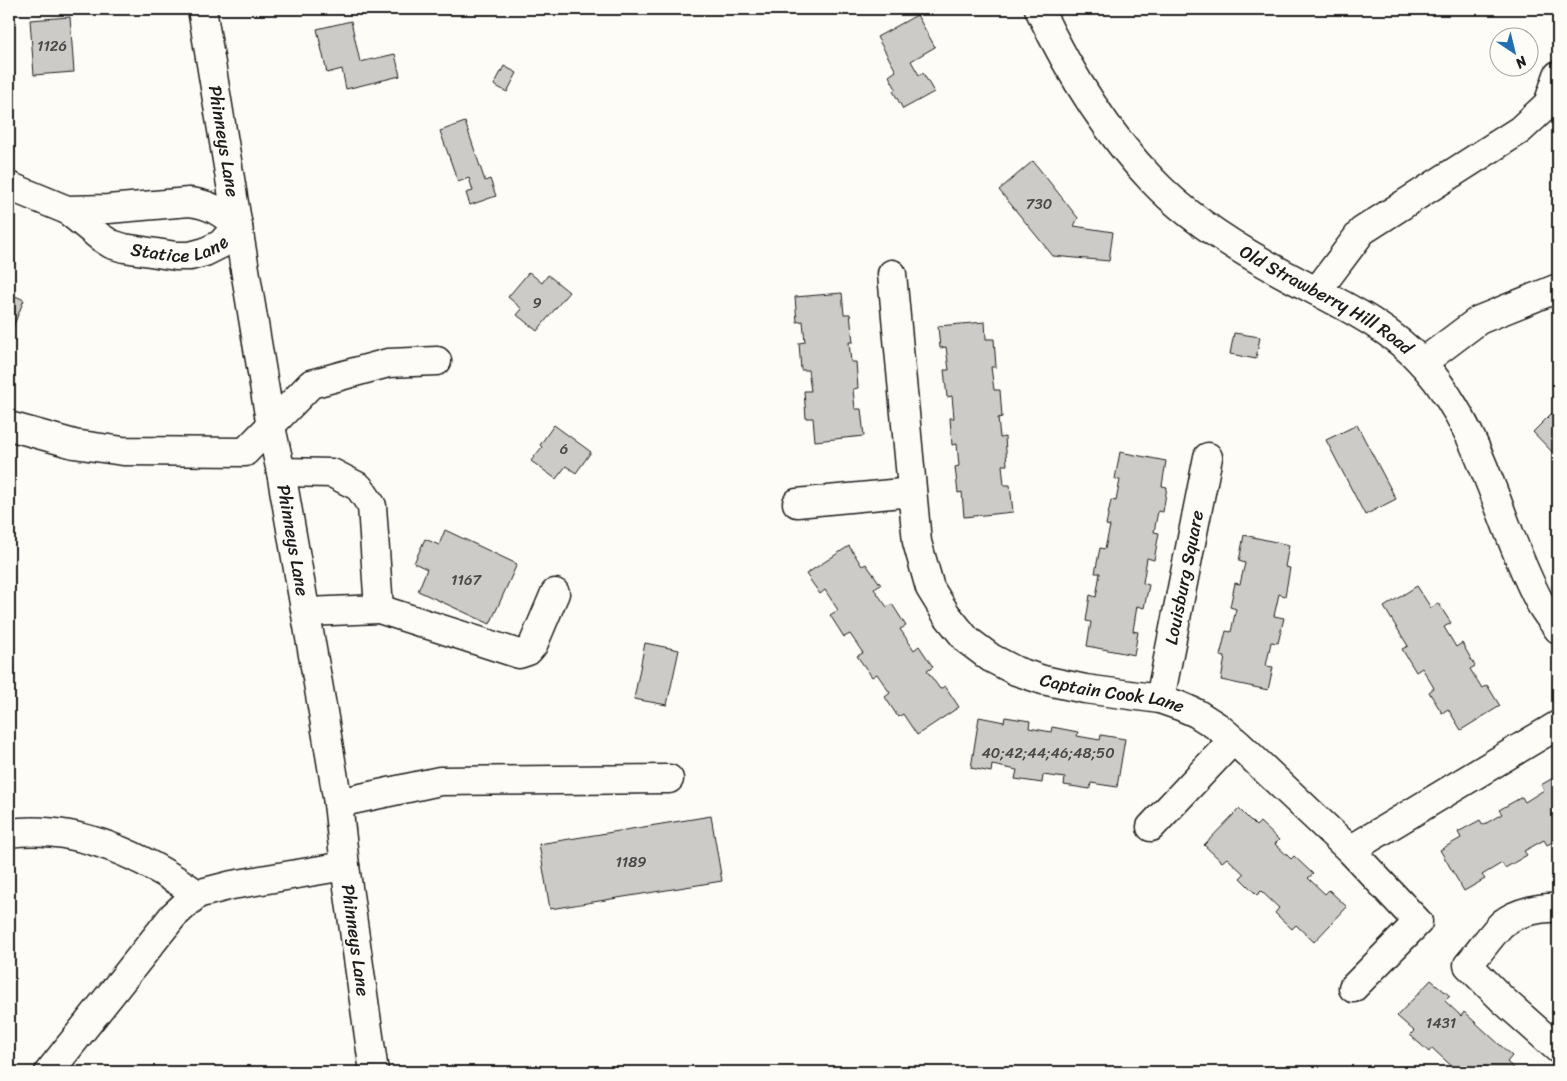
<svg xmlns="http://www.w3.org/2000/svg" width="1567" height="1081" font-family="Sriracha,sans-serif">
  <rect width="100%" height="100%" fill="#fdfcf7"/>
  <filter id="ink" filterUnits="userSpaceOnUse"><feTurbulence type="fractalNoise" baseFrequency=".02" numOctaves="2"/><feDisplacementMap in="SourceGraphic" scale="10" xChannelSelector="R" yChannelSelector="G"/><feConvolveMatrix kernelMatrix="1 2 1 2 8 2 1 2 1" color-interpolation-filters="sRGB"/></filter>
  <g filter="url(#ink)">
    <path fill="#cccbc8" stroke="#1c1c1c" d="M917,15l18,32 -24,14 8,14 4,-2 11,19 -31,17 -10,-18 3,-2 -7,-13 7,-5 -19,-34z
      M70,17l4,55 -40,3 -4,-55z
      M351,21l9,41 35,-8 5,22 -54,13 -4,-20 -15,4 -10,-44z
      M504,66l13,7 -10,19 -13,-7z
      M465,122l20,59 5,-2 6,17 -26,9 -4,-12 7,-2 -4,-13 -11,4 -18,-51z
      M1033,161l45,57 -4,8 39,6 -4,29 -56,-5 -54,-66z
      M529,272l13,11 6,-8 21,17 -32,39 -20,-16 5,-6 -14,-12z
      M9,293l15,7 -15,37z
      M842,293l2,21h6l3,28h-4l2,20h5l2,26 -5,1 2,20h6l3,27 -49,5 -2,-23h-7l-2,-27h7l-3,-21h-7l-2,-27 6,-1 -2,-21 -6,1 -2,-25z
      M985,322l1,17h8l2,28h-5l3,23h6l2,27 -4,1 2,20 5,-1 2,28h-5l2,20h6l3,27 -49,5 -2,-25 -4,1 -3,-26 4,-1 -2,-22 -5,1 -2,-27h4l-2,-22 -5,1 -3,-27h5l-3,-23 -6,1 -2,-22z
      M1234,333l26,4 -4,22 -26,-5z
      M1558,407v51l-25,-26z
      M554,425l37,27 -15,21 -10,-7 -10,13 -25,-18 11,-14 -2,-2z
      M1357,425l39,74 -31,16 -39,-75z
      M1120,452l46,9 -4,25 5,1 -4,25 -5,-1 -4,21 5,1 -5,27 -7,-2 -4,25 6,2 -5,23 -7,-2 -4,25 5,1 -4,23 -47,-9 4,-24 -5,-1 4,-26 6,2 4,-24h-5l5,-25 5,1 5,-23 -4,-1 5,-25 5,1 4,-21 -5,-1z
      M445,530l72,34 -27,60 -72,-33 9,-22 -13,-6 11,-24 14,6z
      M1244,535l45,10 -4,22 5,1 -5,28 -6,-2 -5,22 10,2 -6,25 -7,-1 -5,24 7,1 -5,23 -47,-10 4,-23 -5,-1 6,-25 5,1 5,-23 -6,-2 5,-24 5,1 5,-21 -6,-2z
      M849,546l13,20 4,-2 15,21 -7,4 13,18 5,-3 14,22 -6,3 14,21 5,-4 14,21 -6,4 13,18 5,-3 14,21 -42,28 -14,-21 -5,3 -13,-20 5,-4 -13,-19 -5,3 -15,-21 6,-3 -13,-19 -6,3 -14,-22 8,-5 -13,-20 -5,4 -14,-20z
      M1417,586l14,22 7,-5 13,20 -7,4 12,20 6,-4 13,23 -5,3 12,19 5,-3 13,21 -39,24 -13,-21 -6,4 -13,-21 5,-4 -12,-20 -6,4 -14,-23 6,-3 -24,-39z
      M645,643l34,7 -12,55 -33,-6z
      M979,717l25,5 1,-5 25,4 -1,7 22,4 1,-5 26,5 -1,4 23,4 1,-5 24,4 -8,48 -26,-4 -1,6 -26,-4 1,-7 -22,-3 -1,8 -27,-4 2,-9 -25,-5 -1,7 -20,-4z
      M1558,775v64l-11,6 -3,-5 -20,11 3,4 -22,13 -3,-5 -20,12 3,4 -21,12 -24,-41 21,-12 -3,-6 22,-12 3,5 19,-11 -3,-4 23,-13 3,5 19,-12 -3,-5z
      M1239,809l17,17 4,-4 19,18 -4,4 16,15 3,-3 19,18 -5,4 17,16 4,-4 18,17 -33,35 -18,-17 -4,4 -17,-16 4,-5 -18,-17 -4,4 -17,-17 4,-4 -17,-16 -5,4 -18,-17z
      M711,816l11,65 -172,28 -11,-65z
      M1431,980l19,16 -5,5 16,15 3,-4 48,44 -5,6 11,10h-60l-26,-24 -3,4 -19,-17 4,-4 -17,-15z"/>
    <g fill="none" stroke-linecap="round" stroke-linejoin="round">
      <defs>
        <g id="minor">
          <path id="s1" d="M1039,9c29,61 65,121 113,171 32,34 73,61 114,84 54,32 115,53 158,101 60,68 74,158 115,236 5,10 13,19 19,28"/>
          <path id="s2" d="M9,186l58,24 33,27 11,7 13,4 52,8h14l15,-4 16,-8 17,-19c-17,-12 -27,-21 -49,-23l-81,7 -41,1"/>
          <path id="s3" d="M892,274l25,268 13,46 16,26 21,26 24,18 25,13 27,9 42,9 75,10 20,7 16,7 22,14 20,17 112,106 208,-125"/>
          <path d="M1317,291l45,-60 158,-101 28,-26 10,-29"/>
          <path d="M1422,363l57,-43 79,-32"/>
          <path d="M9,426l65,18 49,7 122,1 66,-68 77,-21 49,-2"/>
          <path d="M281,472l51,1 27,14 13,19 7,103 -72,3"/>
          <path d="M797,503l115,-11"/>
          <path d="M379,609l140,45 9,-3 5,-6 22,-52"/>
          <path id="s4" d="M1160,699l48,-242"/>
          <path d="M338,803l102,-22 229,-2"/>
          <path d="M1151,827l82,-87"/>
          <path d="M9,833c68,-9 134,23 188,61l-24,22 -124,156"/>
          <path d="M1350,850l68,72 -65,66"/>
          <path d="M197,894l35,-9 113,-19"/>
          <path d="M1558,908c-17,-1 -41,4 -55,15 -10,9 -25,31 -35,42l35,35 55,49"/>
        </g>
        <g id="major">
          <path id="s5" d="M202,9l69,418 10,45 42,240 15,91 7,63 29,206"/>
        </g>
      </defs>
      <use href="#minor" stroke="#1c1c1c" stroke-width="31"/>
      <use href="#major" stroke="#1c1c1c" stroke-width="31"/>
      <use href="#minor" stroke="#fdfcf7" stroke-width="28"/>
      <use href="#major" stroke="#fdfcf7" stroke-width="28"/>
    </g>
  </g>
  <g text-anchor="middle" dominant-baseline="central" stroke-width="4.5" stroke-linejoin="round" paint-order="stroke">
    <g font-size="15" fill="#484847">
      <text x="52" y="46">1126</text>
      <text x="1039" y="204">730</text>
      <text x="537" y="303">9</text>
      <text x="564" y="449">6</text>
      <text x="466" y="580">1167</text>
      <text x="1048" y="753">40;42;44;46;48;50</text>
      <text x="631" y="862">1189</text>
      <text x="1441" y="1023">1431</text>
    </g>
    <g font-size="18" fill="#1c1c1c" stroke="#fdfcf7">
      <text stroke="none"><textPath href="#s5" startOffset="134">Phinneys Lane</textPath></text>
      <text stroke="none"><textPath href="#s2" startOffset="189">Statice Lane</textPath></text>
      <text stroke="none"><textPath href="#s1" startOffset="418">Old Strawberry Hill Road</textPath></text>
      <text stroke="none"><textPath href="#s5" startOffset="539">Phinneys Lane</textPath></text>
      <text stroke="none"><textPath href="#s4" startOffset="124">Louisburg Square</textPath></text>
      <text stroke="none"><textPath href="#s3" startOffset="538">Captain Cook Lane</textPath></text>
      <text stroke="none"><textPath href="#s5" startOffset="944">Phinneys Lane</textPath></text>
    </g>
  </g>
  <rect width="1567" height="1081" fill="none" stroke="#fdfcf7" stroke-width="30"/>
  <rect x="15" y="15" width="1537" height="1051" fill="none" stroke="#1c1c1c" stroke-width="2" filter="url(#ink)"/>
  <g transform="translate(1514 52) rotate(145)"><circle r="24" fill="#fdfcf7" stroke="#a3a29f"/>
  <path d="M0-4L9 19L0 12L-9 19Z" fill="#1f6fb2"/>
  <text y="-8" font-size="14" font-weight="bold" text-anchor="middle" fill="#1c1c1c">N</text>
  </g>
</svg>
